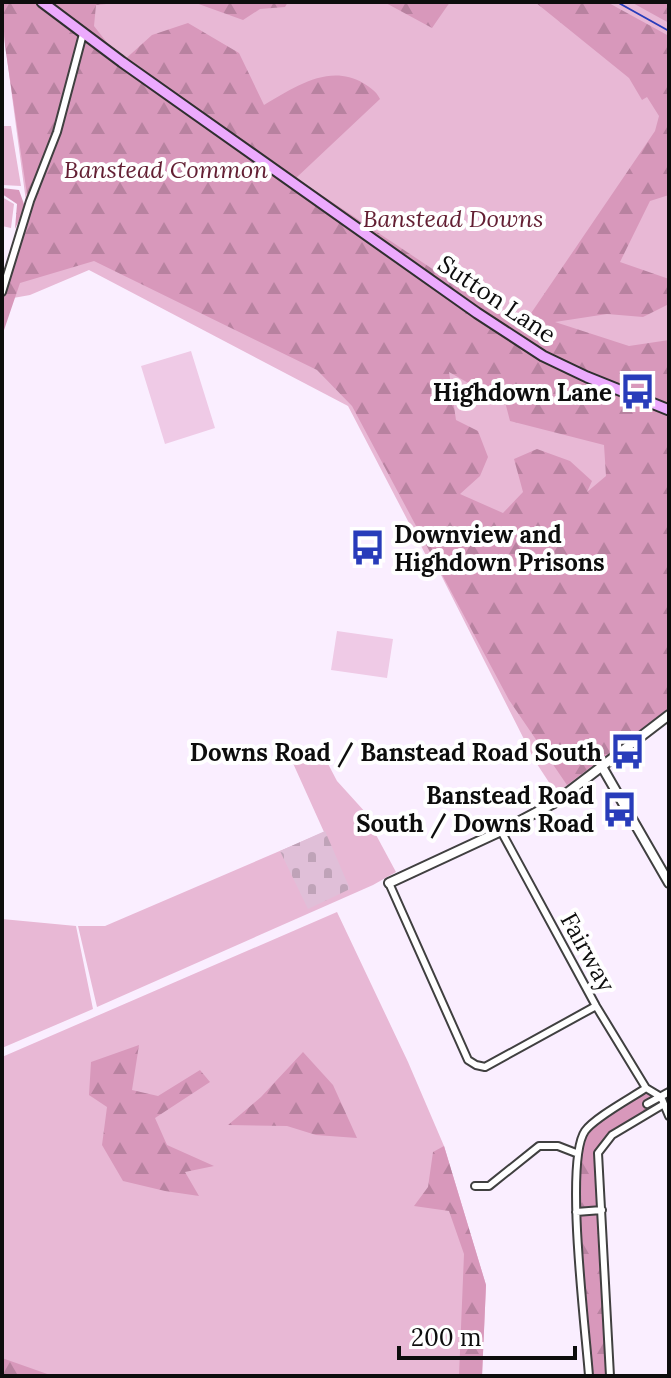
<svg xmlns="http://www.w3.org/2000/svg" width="671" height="1378" font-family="Lora,serif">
  <defs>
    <pattern id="forest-firs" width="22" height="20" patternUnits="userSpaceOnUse" patternTransform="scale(2)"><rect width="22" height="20" fill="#d898bb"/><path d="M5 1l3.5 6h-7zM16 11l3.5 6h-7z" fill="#b882a0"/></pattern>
    <pattern id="cemetery-stones" width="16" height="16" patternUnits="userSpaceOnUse" patternTransform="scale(2)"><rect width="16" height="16" fill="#e0bfd8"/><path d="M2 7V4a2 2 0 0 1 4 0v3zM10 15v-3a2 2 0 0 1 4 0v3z" fill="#bfa3b8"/></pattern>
  </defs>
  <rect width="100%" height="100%" fill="#faeeff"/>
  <path fill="#e8b8d5" d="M2,2h667v713l-102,77 -11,1 -21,-32 -95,-188 -8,-6 -84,-161 -259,-136 -59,25 -28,5 25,-91 -25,-188z
    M2,126h9l10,60 -19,-1z
    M2,197l12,7 -3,24 -9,-2z
    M299,758l27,2 11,21 39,43 4,6 -5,3 21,39 -23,13 -276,122 -19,-81h27l219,-94 -32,-71z
    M337,912l71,150 36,84 42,139 -4,91h-480v-319z
    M2,919l74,7 17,83 -91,39z"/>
  <path fill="url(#forest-firs)" fill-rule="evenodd" d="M2,2h125l-31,3 -2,21 28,36 30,-27 36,-12 51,30 25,52c30,-17 64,-42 99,-22 8,5 13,8 17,16l-84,79 225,150 134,-197 4,-15 -12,-19 -5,3 -13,-22 -94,-76h72l62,34v159l-19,6 -30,61 49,17v25l-26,13 -36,-3 -52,8 74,24 40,-6v368l-102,77 -58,-85 -157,-294 -35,-36 -223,-109 -74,22 -18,53v-44l27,-84 -24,-162zM449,372l35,20 20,6 6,23 94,24 2,31 -19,16 5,-11 -22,-20 -33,-12 -23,10 9,33 -20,21 -43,-19 20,-18 8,-19 -10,-26 -22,-11z
    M193,2h95l-3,5 -25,2 -17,11z
    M384,2h66l-18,26z
    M631,2h38v21z
    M2,188l17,2 6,17 -10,22 2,-25 -15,-10z
    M139,1045l-7,45 26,6 42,-26 10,12 -55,36 12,27 47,21 -29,6 14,24 -34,-5 -42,-10 -21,-36 5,-38 -18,-12 2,-33z
    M303,1052l30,33 24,53 -41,-3 -29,-9 -59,-1 33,-28z
    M646,1088l18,16 -52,31 -14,18 12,223h-21c-3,-44 -25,-216 -4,-245 8,-11 47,-33 61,-43z
    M444,1146l42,139 -4,91h-23l5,-122 -15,-43 -35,-5 14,-19 5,-35z
    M2,1358l51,18h-51z"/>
  <path fill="url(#cemetery-stones)" d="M325,831l25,58 -42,20 -28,-58z"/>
  <path fill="#efcae6" d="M191,351l24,77 -50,16 -24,-78z
    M337,631l56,8 -6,39 -56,-8z"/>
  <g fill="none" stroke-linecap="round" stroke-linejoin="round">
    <defs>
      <path id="minor" d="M2,292l28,-91 27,-69 26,-98
        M501,831l95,175 50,82
        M389,883l79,177 8,5 9,2 111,-61
        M646,1088l15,9 8,19
        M647,1104l22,-12
        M475,1186h14l50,-40h19l18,7
        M576,1212l26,-2
        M589,1376c-3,-44 -25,-215 -4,-245 9,-13 46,-33 61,-43
        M610,1376l-12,-223 14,-18 52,-31"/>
      <path id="tertiary" d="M601,765l68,118
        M389,883l112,-52 53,-28 115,-88"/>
      <path id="secondary" d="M42,2l80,60 355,251 66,43 44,21 82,33"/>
    </defs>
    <use href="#minor" stroke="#404040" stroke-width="10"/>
    <use href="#tertiary" stroke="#404040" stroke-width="12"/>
    <use href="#secondary" stroke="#2f2f2f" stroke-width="13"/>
    <use href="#minor" stroke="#fff" stroke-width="6"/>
    <use href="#tertiary" stroke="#fff" stroke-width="8"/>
    <use href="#secondary" stroke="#ecaafd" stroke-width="9"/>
    <path stroke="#283cba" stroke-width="2" d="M617,2l52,29"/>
  </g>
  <defs>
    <symbol id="bus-bare" viewBox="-9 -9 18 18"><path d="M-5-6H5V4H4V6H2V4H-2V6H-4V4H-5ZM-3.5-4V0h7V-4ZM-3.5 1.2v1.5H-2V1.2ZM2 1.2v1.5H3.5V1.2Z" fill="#283cba" stroke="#fff" stroke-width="2.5" paint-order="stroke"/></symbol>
  </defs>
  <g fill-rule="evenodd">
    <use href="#bus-bare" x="612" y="366" width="51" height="51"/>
    <use href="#bus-bare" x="342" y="522" width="51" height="51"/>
    <use href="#bus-bare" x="602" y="726" width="51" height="51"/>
    <use href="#bus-bare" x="594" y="784" width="51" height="51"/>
  </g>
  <g text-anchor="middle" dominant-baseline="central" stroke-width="8" stroke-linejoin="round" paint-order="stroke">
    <g font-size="24" font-style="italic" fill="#631f33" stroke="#fff">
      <text x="166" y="169">Banstead Common</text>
      <text x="453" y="218">Banstead Downs</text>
    </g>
    <g font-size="24" fill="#0d0d0d" stroke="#fff">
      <text transform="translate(497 299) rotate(34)">Sutton Lane</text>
      <text transform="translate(588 952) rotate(61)">Fairway</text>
    </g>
    <g font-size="24" font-weight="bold" fill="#0d0d0d" stroke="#fff" text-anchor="end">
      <text x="612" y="392">Highdown Lane</text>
      <text x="394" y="534" text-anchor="start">Downview and<tspan x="394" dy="28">Highdown Prisons</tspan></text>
      <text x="602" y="752">Downs Road / Banstead Road South</text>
      <text x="594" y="795">Banstead Road<tspan x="594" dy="28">South / Downs Road</tspan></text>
    </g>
  </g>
  <rect width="671" height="1378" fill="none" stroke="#0d0d0d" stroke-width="8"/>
  <path d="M399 1346v12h176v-12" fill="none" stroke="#0d0d0d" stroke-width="4"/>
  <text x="411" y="1346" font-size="24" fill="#0d0d0d" stroke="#ffffff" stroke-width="6" paint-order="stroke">200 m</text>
</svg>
